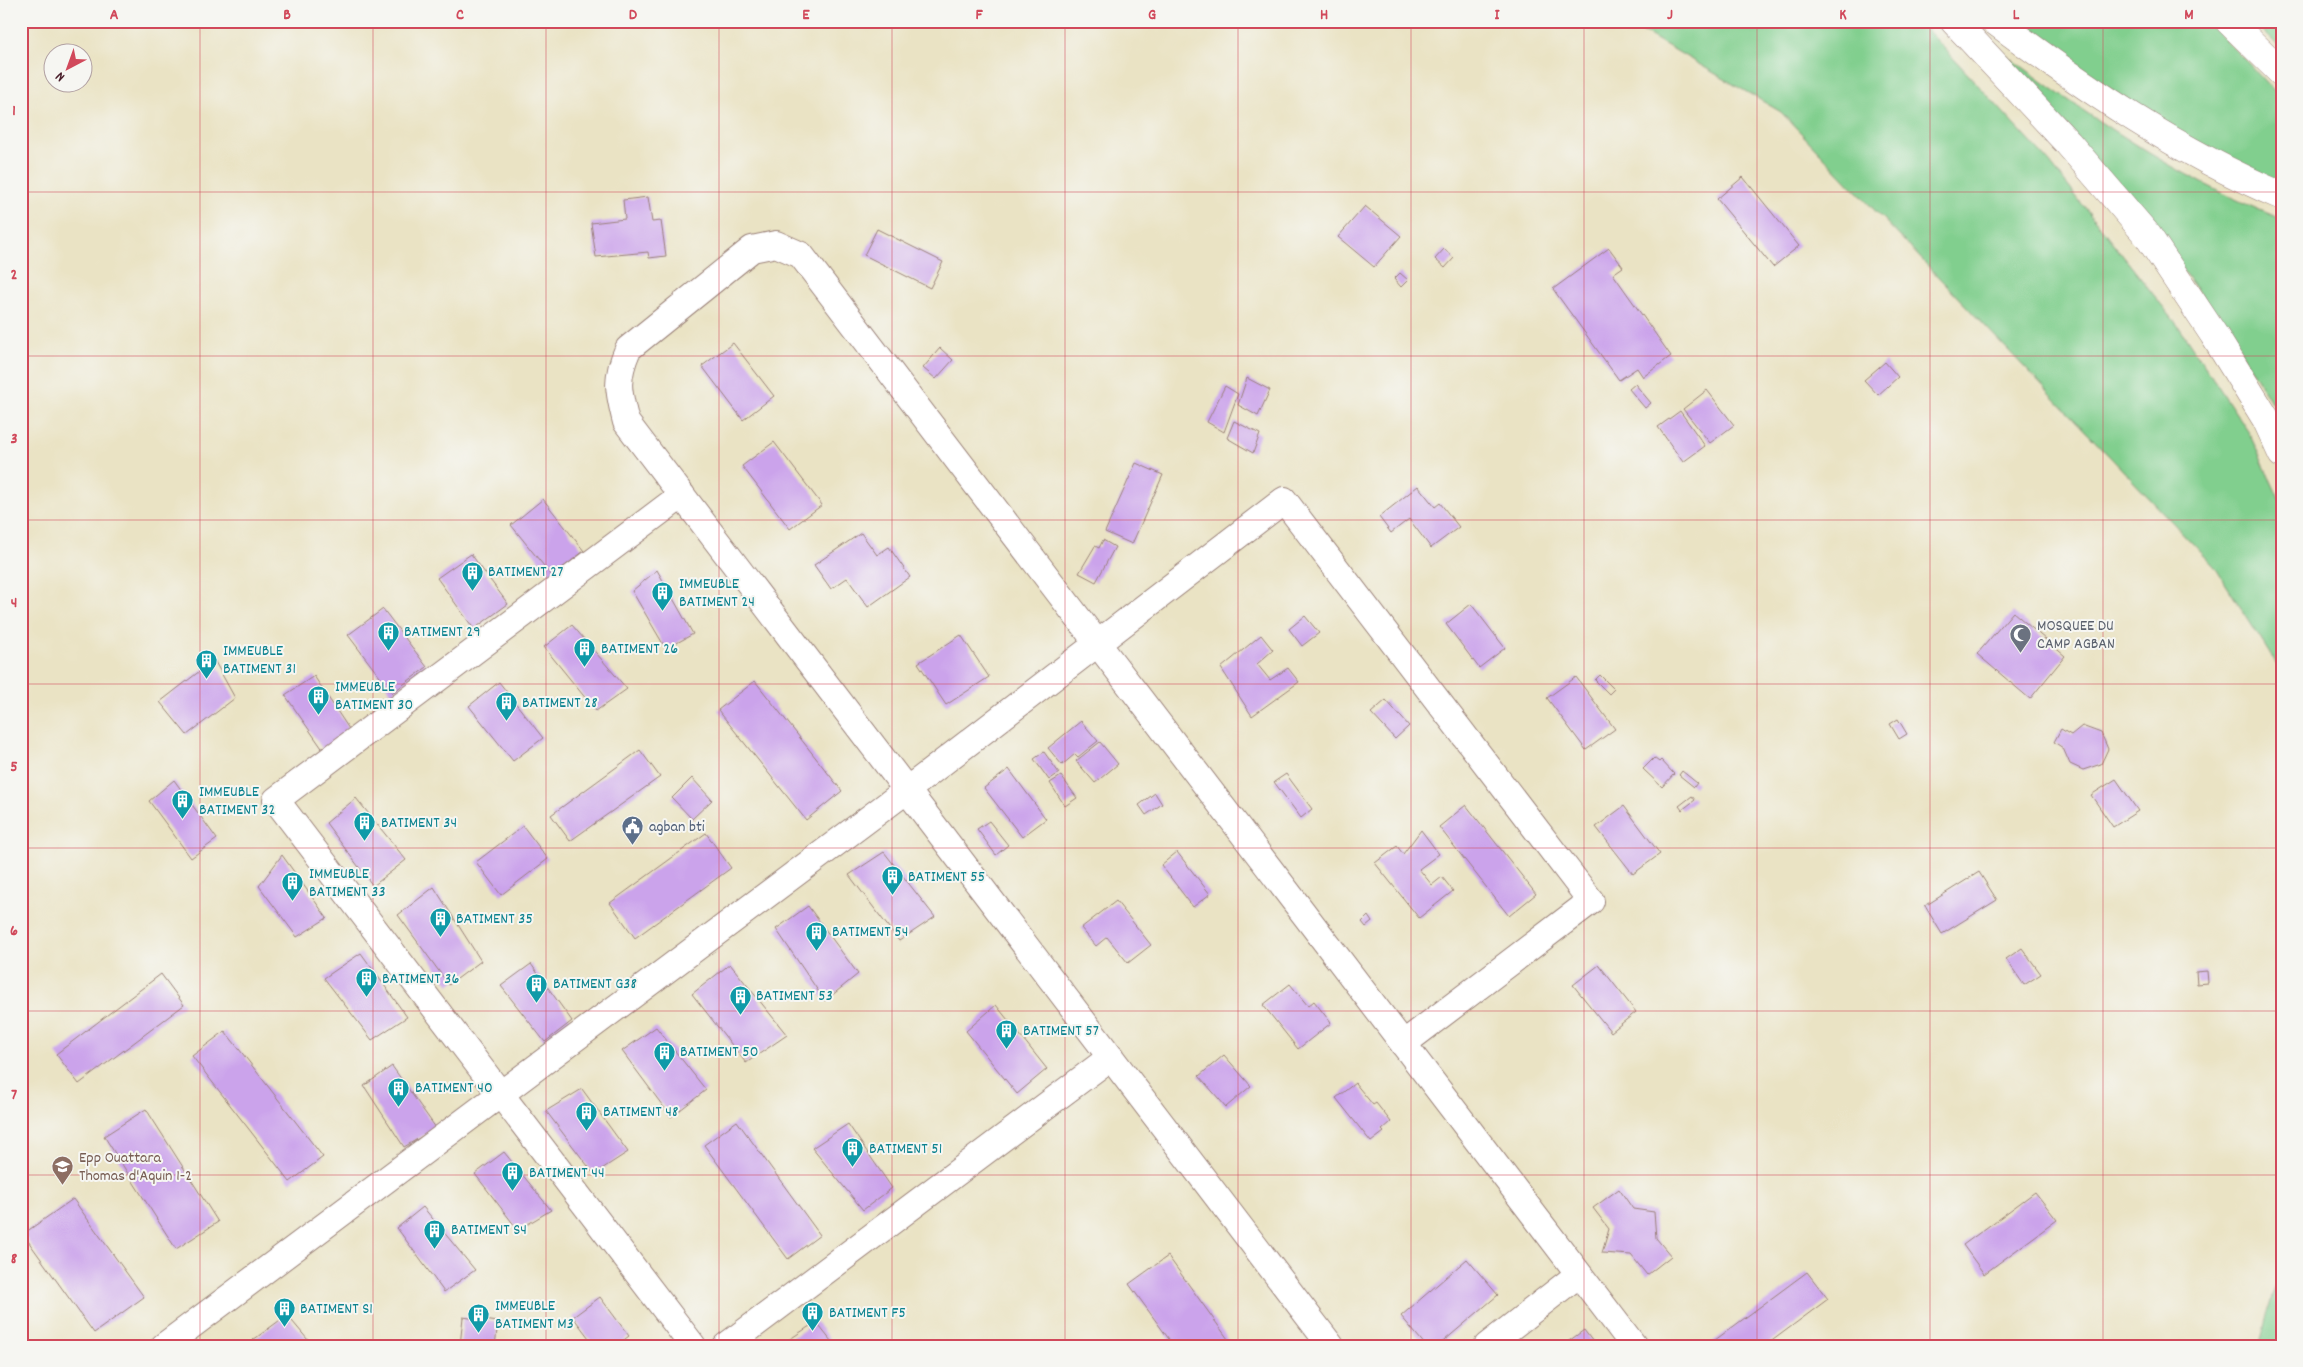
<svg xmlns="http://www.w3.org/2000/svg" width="2303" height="1367" font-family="Dekko,sans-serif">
  <rect width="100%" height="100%" fill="#f6f6f2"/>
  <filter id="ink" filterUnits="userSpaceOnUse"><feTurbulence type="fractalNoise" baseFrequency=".02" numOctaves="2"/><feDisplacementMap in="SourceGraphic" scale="10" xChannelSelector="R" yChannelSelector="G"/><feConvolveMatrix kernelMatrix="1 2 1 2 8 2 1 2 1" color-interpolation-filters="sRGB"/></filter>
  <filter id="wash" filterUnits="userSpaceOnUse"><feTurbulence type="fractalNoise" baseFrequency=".0096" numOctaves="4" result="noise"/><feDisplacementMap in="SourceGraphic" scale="20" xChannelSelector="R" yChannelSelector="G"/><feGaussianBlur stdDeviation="1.12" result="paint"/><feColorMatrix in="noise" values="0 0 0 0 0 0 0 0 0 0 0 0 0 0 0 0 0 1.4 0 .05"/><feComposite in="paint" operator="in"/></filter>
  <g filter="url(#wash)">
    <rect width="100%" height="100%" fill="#eae3c4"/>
    <path fill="#81cf8e" stroke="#66775c" d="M1625,21h294l130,141 130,165 70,106 33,72v168l-67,-106 -434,-455z
      M2012,21h194l43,43 33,36v85l-123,-62z
      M2253,21h29v29z
      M1996,47c90,68 180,131 286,172v201l-50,-83 -72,-97z
      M2282,1259v87h-23z"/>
    <g id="blocks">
      <path fill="#cba3eb" d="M1743,177l56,69 -26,21 -56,-68z
        M648,197l4,25 9,-1 5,35 -17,2 -1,-6 -52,5 -5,-34 34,-4 -2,-19z
        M1365,206l36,30 -27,31 -36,-30z
        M877,229l66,33 -13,26 -66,-33z
        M1609,248l14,19 -10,7 58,82 -28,21 -6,-9 -18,12 -66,-91z
        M1444,249l10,9 -9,10 -10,-9z
        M1400,273l8,7 -7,7 -7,-8z
        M733,343l41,53 -31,24 -41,-54z
        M940,348l13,12 -17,19 -13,-11z
        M1885,362l13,15 -20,18 -14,-15z
        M1247,378l23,12 -12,26 -20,-11z
        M1635,384l16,19 -6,5 -16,-19z
        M1225,386l13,8 -14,38 -17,-10z
        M1707,390l27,35 -24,18 -27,-34z
        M1680,411l25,35 -22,16 -25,-35z
        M1234,421l26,13 -7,19 -26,-15z
        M774,442l48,63 -32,24 -48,-63z
        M1136,463l27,12 -31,69 -27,-12z
        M1418,486l17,21 5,-4 19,24 -28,21 -22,-29 -18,14 -12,-16z
        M543,499l41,52 -32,25 -41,-51z
        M861,533l16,22 12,-8 21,30 -42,30 -21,-29 -16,11 -17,-24z
        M1103,540l12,7 -19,35 -17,-9 16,-27 4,2z
        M471,554l37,50 -34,25 -37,-51z
        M657,570l36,64 -27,15 -34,-58z
        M1471,604l34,44 -26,20 -33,-44z
        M383,609l44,58 -35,26 -44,-58z
        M2013,612l52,44 -35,43 -53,-45z
        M1305,616l14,17 -17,13 -13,-17z
        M572,625l55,64 -31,22 -52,-64z
        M961,635l28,42 -43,28 -28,-42z
        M1261,635l12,15 -16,14 13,16 18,-12 11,14 -47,34 -31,-48z
        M214,660l21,38 -48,37 -27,-33z
        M1600,675l14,14 -5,5 -14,-14z
        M314,676l39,59 -27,19 -41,-59z
        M1576,677l39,52 -29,21 -39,-52z
        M755,681l87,110 -36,29 -88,-110z
        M499,682l44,56 -30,23 -44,-55z
        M1386,700l23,26 -14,13 -24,-26z
        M1898,719l9,15 -8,5 -9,-15z
        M1081,721l17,20 -20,16 -3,-3 -13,11 -14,-17z
        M2082,726l19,7 7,16 -7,15 -18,6 -13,-6 -7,-16 -9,-6 7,-13 10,6z
        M1100,742l18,22 -23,19 -19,-22z
        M640,750l20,27 -90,64 -19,-26z
        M1044,752l15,21 -10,7 -15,-21z
        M1654,758l5,4 2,-2 13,14 -12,13 -19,-18z
        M1009,769l37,50 -24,18 -38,-49z
        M1682,771l15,12 -3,4 -15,-12z
        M1286,774l26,35 -11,9 -27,-36z
        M1061,776l16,22 -12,8 -15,-23z
        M692,778l20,22 -20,19 -20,-21z
        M2116,779l22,32 -25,16 -22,-32z
        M174,780l43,59 -26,19 -42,-57z
        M1155,793l7,11 -16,11 -7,-10z
        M1692,796l3,4 -13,10 -3,-4z
        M356,798l50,62 -33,26 -47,-63z
        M1466,805l70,89 -27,22 -70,-89z
        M1624,806l36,48 -27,20 -37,-47z
        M989,821l19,24 -12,10 -19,-26z
        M523,826l25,33 -47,36 -25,-33z
        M1421,830l18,24 -20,15 13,16 10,-8 11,14 -34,27 -44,-55 22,-17 6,8z
        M706,833l25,35 -96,70 -25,-35z
        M884,852l51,65 -36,24 -50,-66z
        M1177,852l33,42 -17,13 -32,-42z
        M282,855l45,63 -30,19 -38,-51z
        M1979,872l18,28 -55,34 -17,-28z
        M434,887l47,74 -32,24 -51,-70z
        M1116,901l35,44 -23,18 -21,-26 -11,9 -15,-18z
        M808,906l50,68 -33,27 -49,-72z
        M1368,916l4,6 -6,5 -4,-5z
        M2022,948l19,26 -17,11 -18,-26z
        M361,953l46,64 -35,23 -48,-62z
        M531,964l41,57 -27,21 -44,-56z
        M730,964l57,71 -41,28 -54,-69z
        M1599,965l37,47 -25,20 -38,-47z
        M2207,971l1,12 -11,1 -1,-12z
        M161,974l23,31 -105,79 -23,-30z
        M1290,984l18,22 6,-5 17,22 -33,26 -35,-44z
        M996,1005l51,64 -30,25 -51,-63z
        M656,1027l50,63 -35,27 -49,-66z
        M225,1031l98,126 -33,25 -98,-126z
        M1224,1055l27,31 -25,21 -27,-31z
        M392,1066l44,62 -32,19 -40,-61z
        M1355,1083l18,22 3,-2 15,19 -9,8 2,2 -13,10 -35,-44z
        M582,1089l46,63 -34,22 -48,-63z
        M146,1109l72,113 -42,27 -72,-113z
        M737,1121l83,114 -32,24 -84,-114z
        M848,1124l44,64 -29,22 -51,-62z
        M504,1152l47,58 -33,20 -43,-56z
        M1619,1189l14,20 21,3 2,26 15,18 -24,19 -16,-20 -29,-2 7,-24 -16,-21z
        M2035,1192l22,28 -73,54 -21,-29z
        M73,1199l71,98 -50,36 -71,-99z
        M423,1207l52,63 -31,22 -47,-64z
        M1168,1256l65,90h-59l-45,-62z
        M1467,1259l31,36 -60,51h-12l-25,-30z
        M1807,1272l21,27 -63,47h-58z
        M600,1297l29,39 -13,10h-21l-22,-29z
        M287,1315l26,31h-55l-5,-6z
        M463,1317l35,5 -3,24h-35z
        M816,1322l19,24h-45l-3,-5z
        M1584,1330l12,16h-34z"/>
    </g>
  </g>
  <g filter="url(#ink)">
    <use href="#blocks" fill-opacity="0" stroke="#9a8178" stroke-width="1"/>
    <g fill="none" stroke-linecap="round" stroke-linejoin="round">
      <defs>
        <path id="minor" d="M682,495l-406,305 417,546
          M164,1346l743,-556 377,-290 307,401 -188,143
          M726,1346l385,-289
          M1331,1346l-705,-924c-8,-31 -11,-43 2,-73l124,-100 24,-5 25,11 833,1091
          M1487,1346l92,-72"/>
        <path id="highway" d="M1954,21l114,122 80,93 66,99 52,84 16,35
          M1995,21c90,67 183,131 287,175
          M2229,21l53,52"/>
      </defs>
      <use href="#minor" stroke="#9a8178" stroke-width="28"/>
      <use href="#highway" stroke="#9a8178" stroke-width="29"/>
      <use href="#minor" stroke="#fff" stroke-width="26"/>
      <use href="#highway" stroke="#fff" stroke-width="28"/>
    </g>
  </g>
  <path fill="none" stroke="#d1495b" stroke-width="1" stroke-opacity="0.55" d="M200,21v1325M373,21v1325M546,21v1325M719,21v1325M892,21v1325M1065,21v1325M1238,21v1325M1411,21v1325M1584,21v1325M1757,21v1325M1930,21v1325M2103,21v1325M21,192h2261M21,356h2261M21,520h2261M21,684h2261M21,848h2261M21,1011h2261M21,1175h2261"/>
  <defs>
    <symbol id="building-pin" viewBox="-11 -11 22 30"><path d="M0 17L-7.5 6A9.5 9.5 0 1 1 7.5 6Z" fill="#0f9aa8" stroke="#f6f6f2"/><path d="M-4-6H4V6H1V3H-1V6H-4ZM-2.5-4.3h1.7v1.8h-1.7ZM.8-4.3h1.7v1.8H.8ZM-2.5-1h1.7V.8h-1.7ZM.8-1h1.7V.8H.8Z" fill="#fff"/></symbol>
    <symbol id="mosque-pin" viewBox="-11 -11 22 30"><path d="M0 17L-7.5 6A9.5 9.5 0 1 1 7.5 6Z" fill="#6b7280" stroke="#f6f6f2"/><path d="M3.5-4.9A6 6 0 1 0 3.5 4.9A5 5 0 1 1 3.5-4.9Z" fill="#fff"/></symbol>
    <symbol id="civic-pin" viewBox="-11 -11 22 30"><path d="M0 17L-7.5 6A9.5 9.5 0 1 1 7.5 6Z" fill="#5c6f8a" stroke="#f6f6f2"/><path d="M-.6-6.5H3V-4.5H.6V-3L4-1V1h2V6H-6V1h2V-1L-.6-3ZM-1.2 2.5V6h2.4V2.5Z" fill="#fff"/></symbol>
    <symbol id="school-pin" viewBox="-11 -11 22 30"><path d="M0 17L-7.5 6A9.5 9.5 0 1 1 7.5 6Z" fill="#8d6e63" stroke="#f6f6f2"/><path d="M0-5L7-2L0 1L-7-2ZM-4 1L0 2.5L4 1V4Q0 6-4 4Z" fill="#fff"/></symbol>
  </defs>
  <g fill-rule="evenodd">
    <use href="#building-pin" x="460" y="560" width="25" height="34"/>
    <use href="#building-pin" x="650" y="580" width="25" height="34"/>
    <use href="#building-pin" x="376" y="620" width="25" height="34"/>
    <use href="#mosque-pin" x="2008" y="622" width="25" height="34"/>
    <use href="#building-pin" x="572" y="636" width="25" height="34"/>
    <use href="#building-pin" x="194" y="648" width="25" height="34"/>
    <use href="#building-pin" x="306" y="684" width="25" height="34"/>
    <use href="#building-pin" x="494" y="690" width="25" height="34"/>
    <use href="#building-pin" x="170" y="788" width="25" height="34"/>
    <use href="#building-pin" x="352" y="810" width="25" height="34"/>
    <use href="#civic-pin" x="620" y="814" width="25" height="34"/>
    <use href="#building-pin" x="880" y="864" width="25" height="34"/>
    <use href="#building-pin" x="280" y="870" width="25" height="34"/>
    <use href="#building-pin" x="428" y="906" width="25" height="34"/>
    <use href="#building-pin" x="804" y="920" width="25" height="34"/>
    <use href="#building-pin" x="354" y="966" width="25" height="34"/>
    <use href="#building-pin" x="524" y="972" width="25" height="34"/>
    <use href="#building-pin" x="728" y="984" width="25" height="34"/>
    <use href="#building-pin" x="994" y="1018" width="25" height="34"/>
    <use href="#building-pin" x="652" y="1040" width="25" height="34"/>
    <use href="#building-pin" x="386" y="1076" width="25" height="34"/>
    <use href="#building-pin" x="574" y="1100" width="25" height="34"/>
    <use href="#building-pin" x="840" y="1136" width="25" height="34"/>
    <use href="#school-pin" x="50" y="1154" width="25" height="34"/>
    <use href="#building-pin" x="500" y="1160" width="25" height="34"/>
    <use href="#building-pin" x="422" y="1218" width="25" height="34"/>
    <use href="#building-pin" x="272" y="1296" width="25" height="34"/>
    <use href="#building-pin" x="800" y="1300" width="25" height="34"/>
    <use href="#building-pin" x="466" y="1302" width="25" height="34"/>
  </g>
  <g text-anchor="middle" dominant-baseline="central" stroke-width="4" stroke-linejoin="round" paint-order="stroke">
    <g font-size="16" fill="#0d838f" stroke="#f6f6f2" text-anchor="start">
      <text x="488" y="572">BATIMENT 27</text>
      <text x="679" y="584">IMMEUBLE<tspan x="679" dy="18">BATIMENT 24</tspan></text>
      <text x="404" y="632">BATIMENT 29</text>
      <text x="601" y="649">BATIMENT 26</text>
      <text x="223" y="651">IMMEUBLE<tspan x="223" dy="18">BATIMENT 31</tspan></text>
      <text x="335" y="687">IMMEUBLE<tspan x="335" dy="18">BATIMENT 30</tspan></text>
      <text x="522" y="703">BATIMENT 28</text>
      <text x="199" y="792">IMMEUBLE<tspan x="199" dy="18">BATIMENT 32</tspan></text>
      <text x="381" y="823">BATIMENT 34</text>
      <text x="309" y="874">IMMEUBLE<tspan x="309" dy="18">BATIMENT 33</tspan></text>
      <text x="908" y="877">BATIMENT 55</text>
      <text x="456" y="919">BATIMENT 35</text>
      <text x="832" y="932">BATIMENT 54</text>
      <text x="382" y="979">BATIMENT 36</text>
      <text x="553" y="984">BATIMENT G38</text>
      <text x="756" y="996">BATIMENT 53</text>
      <text x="1023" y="1031">BATIMENT 57</text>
      <text x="680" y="1052">BATIMENT 50</text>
      <text x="415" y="1088">BATIMENT 40</text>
      <text x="603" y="1112">BATIMENT 48</text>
      <text x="869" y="1149">BATIMENT 51</text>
      <text x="529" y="1173">BATIMENT 44</text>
      <text x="451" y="1230">BATIMENT S4</text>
      <text x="495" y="1306">IMMEUBLE<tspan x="495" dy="18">BATIMENT M3</tspan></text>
      <text x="300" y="1309">BATIMENT S1</text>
      <text x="829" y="1313">BATIMENT F5</text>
    </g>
    <g font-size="16" fill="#5b616d" stroke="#f6f6f2" text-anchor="start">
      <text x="2037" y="626">MOSQUEE DU<tspan x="2037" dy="18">CAMP AGBAN</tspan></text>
    </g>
    <g font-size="16" fill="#4e5e75" stroke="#f6f6f2" text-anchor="start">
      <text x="649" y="827">agban bti</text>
    </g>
    <g font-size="16" fill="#785e54" stroke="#f6f6f2" text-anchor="start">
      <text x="79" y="1158">Epp Ouattara<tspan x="79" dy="18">Thomas d'Aquin 1-2</tspan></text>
    </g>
  </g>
  <rect width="2303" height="1367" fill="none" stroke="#f6f6f2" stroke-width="55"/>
  <g transform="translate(68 68) rotate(221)"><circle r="24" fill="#f6f6f2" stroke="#b1a0a2"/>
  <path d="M0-4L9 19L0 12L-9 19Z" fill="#d1495b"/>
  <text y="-8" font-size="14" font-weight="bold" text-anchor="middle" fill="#4a1f2b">N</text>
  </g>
  <rect x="28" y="28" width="2248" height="1312" fill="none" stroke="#d1495b" stroke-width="2"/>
  <g font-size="16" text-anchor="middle" font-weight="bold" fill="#d1495b">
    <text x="114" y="19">A</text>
    <text x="287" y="19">B</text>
    <text x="460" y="19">C</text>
    <text x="633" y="19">D</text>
    <text x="806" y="19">E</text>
    <text x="979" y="19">F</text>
    <text x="1152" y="19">G</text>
    <text x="1324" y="19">H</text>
    <text x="1497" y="19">I</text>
    <text x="1670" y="19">J</text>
    <text x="1843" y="19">K</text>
    <text x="2016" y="19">L</text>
    <text x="2189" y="19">M</text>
    <text x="14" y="115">1</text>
    <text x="14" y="279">2</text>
    <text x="14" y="443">3</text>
    <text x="14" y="607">4</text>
    <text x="14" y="771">5</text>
    <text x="14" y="935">6</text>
    <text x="14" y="1099">7</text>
    <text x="14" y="1263">8</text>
  </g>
</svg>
